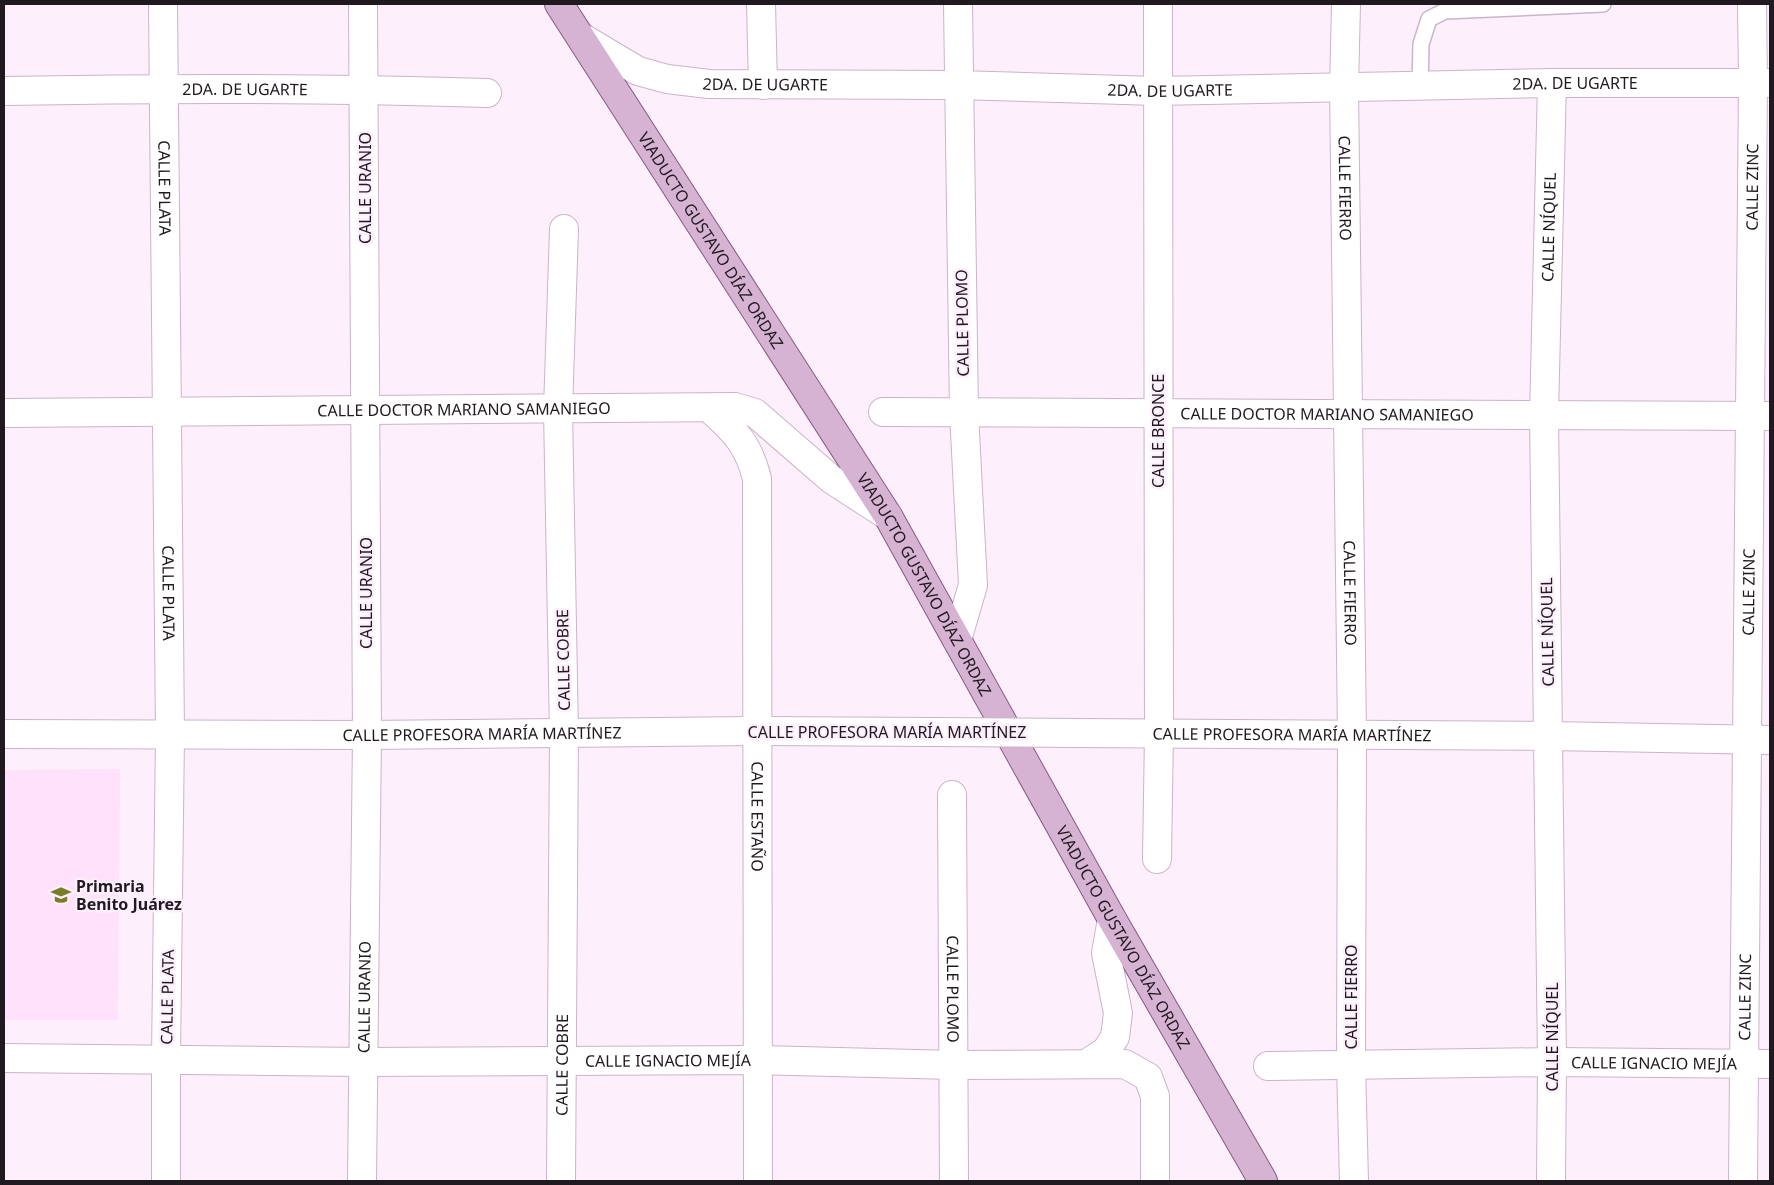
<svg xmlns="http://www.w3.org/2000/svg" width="1774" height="1185" font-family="'Noto Sans',sans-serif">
  <rect width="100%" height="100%" fill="#fdeffb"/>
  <path fill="#ffe1fc" d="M120,769l-2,251h-114v-250z"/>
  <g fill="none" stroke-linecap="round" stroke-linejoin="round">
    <defs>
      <path id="service" d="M1420,87l1,-43 8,-25 16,-8 158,-7"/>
      <g id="minor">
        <path id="s1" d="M163,4l7,730 -4,325v122"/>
        <path d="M761,4l2,81"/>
        <path id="s2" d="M1346,4l-2,84 8,647 -1,330 3,116"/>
        <path id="s3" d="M581,37l57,34 29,8 42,5 248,1 200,6 395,-8h218"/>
        <path id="s4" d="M4,91c161,-3 322,-3 483,2"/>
        <path id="s5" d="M709,408c26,23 40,37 48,71l1,702"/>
        <path id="s6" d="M883,412l887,4"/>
        <path id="s7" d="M4,413l731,-6 20,6 76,66 57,37"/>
        <path d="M957,640l16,-55 -9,-172 -6,-409"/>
        <path d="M564,734l-6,-324 6,-181"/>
        <path id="s8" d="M952,795l2,386"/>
        <path d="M1157,859l2,-125 -1,-730"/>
        <path id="s9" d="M4,1058l359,4 394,-2 197,5 171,-1 23,13 7,19v85"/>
        <path d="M1086,1064l20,-13 9,-14 3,-24 -12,-60 6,-34"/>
        <path id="s10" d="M1268,1066l284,-4 218,2"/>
        <path id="s11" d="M362,1181l5,-446 -4,-731"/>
        <path id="s12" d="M1551,1181l1,-119 -8,-647 8,-332"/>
        <path id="s13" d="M1743,1181l10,-1098 -1,-79"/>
      </g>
      <g id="tertiary">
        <path id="s14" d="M1078,733l471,3 221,4"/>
        <path id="s15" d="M4,734l363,1 390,-4 175,1"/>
        <path id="s16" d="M561,1181l3,-447"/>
      </g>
      <g id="primary">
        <path id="s17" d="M559,4l329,512 224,403 151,262"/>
      </g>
    </defs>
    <use href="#service" stroke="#cbb4c9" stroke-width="18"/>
    <use href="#minor" stroke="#cbb4c9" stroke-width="30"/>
    <use href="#tertiary" stroke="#cbb4c9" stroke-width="30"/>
    <use href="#primary" stroke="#855b82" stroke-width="30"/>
    <use href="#service" stroke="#fff" stroke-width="15"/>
    <use href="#minor" stroke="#fff" stroke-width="28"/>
    <use href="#tertiary" stroke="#fff" stroke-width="28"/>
    <use href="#primary" stroke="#d6b2d3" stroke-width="28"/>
    <defs>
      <path id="tertiary-bridge" d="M932,732l146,1"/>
    </defs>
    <use href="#tertiary-bridge" stroke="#cbb4c9" stroke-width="30" stroke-linecap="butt"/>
    <use href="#tertiary-bridge" stroke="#fff" stroke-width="28"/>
  </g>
  <defs>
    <symbol id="school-bare" viewBox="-9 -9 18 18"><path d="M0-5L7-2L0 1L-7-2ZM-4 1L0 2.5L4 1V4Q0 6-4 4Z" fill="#7a7d27" stroke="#fdeffb" stroke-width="2.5" paint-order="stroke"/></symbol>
  </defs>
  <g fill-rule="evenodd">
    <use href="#school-bare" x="47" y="881" width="28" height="28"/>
  </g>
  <g text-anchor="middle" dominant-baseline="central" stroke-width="5" stroke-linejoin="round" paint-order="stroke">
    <g font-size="16" fill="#211920" stroke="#fdeffb">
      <text stroke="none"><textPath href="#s3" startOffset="195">2DA. DE UGARTE</textPath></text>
      <text stroke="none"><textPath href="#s3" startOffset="1005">2DA. DE UGARTE</textPath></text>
      <text stroke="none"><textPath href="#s4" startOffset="241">2DA. DE UGARTE</textPath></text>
      <text stroke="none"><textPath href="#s3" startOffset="600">2DA. DE UGARTE</textPath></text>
      <text stroke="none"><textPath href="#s1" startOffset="184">CALLE PLATA</textPath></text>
      <text transform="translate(365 188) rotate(-90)">CALLE URANIO</text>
      <text stroke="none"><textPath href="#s2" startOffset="184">CALLE FIERRO</textPath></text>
      <text stroke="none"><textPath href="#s13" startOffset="994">CALLE ZINC</textPath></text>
      <text stroke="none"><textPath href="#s12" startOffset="954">CALLE NÍQUEL</textPath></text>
      <text stroke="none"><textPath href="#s17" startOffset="281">VIADUCTO GUSTAVO DÍAZ ORDAZ</textPath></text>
      <text transform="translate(962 323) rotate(-91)">CALLE PLOMO</text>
      <text stroke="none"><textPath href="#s7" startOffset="460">CALLE DOCTOR MARIANO SAMANIEGO</textPath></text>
      <text stroke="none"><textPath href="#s6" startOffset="444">CALLE DOCTOR MARIANO SAMANIEGO</textPath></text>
      <text transform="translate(1158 431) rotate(-90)">CALLE BRONCE</text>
      <text stroke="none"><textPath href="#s17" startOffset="686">VIADUCTO GUSTAVO DÍAZ ORDAZ</textPath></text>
      <text stroke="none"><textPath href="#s2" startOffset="589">CALLE FIERRO</textPath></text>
      <text stroke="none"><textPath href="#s13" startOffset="589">CALLE ZINC</textPath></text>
      <text stroke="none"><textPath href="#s1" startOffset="589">CALLE PLATA</textPath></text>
      <text transform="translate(366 593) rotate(-90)">CALLE URANIO</text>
      <text transform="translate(1547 632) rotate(-91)">CALLE NÍQUEL</text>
      <text transform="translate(563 660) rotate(-91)">CALLE COBRE</text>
      <text x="887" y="732">CALLE PROFESORA MARÍA MARTÍNEZ</text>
      <text stroke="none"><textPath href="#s15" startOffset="478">CALLE PROFESORA MARÍA MARTÍNEZ</textPath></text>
      <text stroke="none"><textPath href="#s14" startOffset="214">CALLE PROFESORA MARÍA MARTÍNEZ</textPath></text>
      <text stroke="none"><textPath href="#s5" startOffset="425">CALLE ESTAÑO</textPath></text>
      <text stroke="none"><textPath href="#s17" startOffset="1091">VIADUCTO GUSTAVO DÍAZ ORDAZ</textPath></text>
      <text stroke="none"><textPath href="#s8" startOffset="194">CALLE PLOMO</textPath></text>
      <text transform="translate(167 997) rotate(-89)">CALLE PLATA</text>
      <text stroke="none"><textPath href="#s11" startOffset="184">CALLE URANIO</textPath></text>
      <text transform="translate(1351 997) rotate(-90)">CALLE FIERRO</text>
      <text stroke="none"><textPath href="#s13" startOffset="184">CALLE ZINC</textPath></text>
      <text transform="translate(1552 1037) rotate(-90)">CALLE NÍQUEL</text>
      <text stroke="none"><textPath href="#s9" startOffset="664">CALLE IGNACIO MEJÍA</textPath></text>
      <text stroke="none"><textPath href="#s10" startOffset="386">CALLE IGNACIO MEJÍA</textPath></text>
      <text stroke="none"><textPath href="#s16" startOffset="116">CALLE COBRE</textPath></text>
    </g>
    <g font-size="16" font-weight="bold" fill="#211920" stroke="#fdeffb" text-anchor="start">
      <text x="76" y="886">Primaria<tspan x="76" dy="18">Benito Juárez</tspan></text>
    </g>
  </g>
  <rect width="1774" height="1185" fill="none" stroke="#211920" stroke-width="10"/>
</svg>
